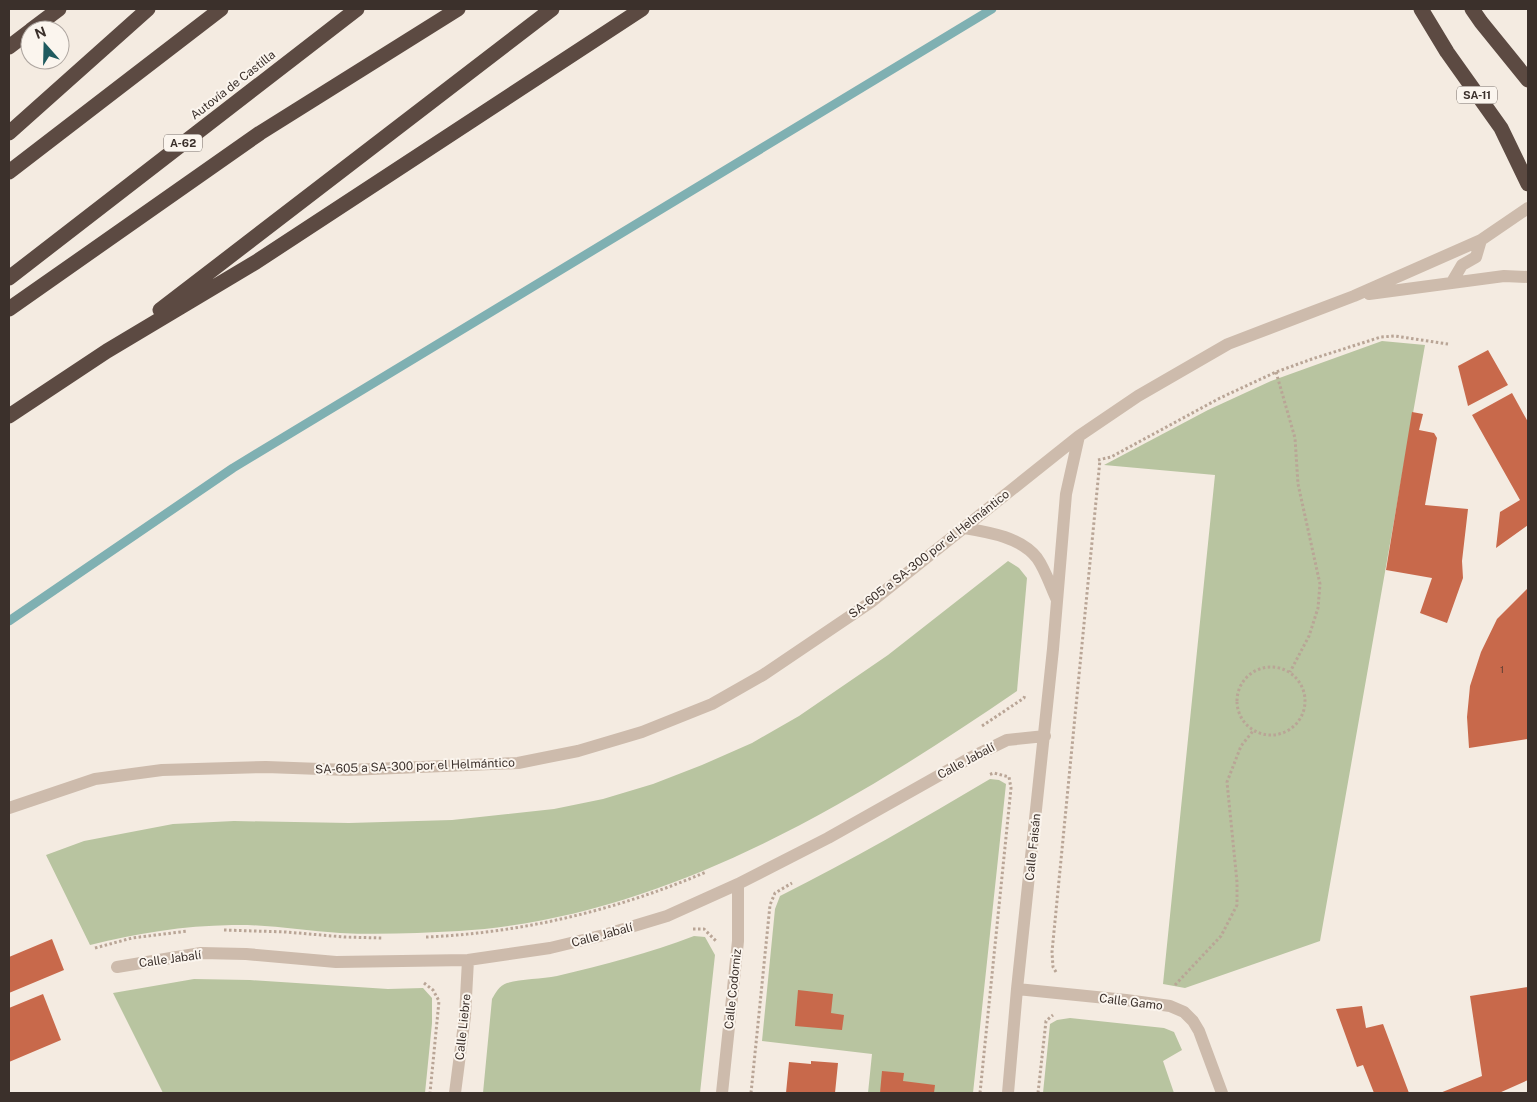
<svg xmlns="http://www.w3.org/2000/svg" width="1537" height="1102" font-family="'Public Sans',sans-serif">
  <rect width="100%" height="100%" fill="#f4ebe1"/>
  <path fill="#b8c4a0" d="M1382,341l43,4 -105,596 -135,47 -22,-4 52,-509 -111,-10 104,-55 63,-29z
    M1008,561l11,7 8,10 -10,113c-165,113 -353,227 -558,240 -39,2 -80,4 -119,2 -36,-2 -72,-9 -108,-8 -50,1 -94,8 -142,20l-44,-90 38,-14 89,-17 61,-3 115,2 103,-3 102,-11 49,-10 50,-15 49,-19 50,-22 47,-27 89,-61z
    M990,779l9,1 7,4 -33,309h-105l4,-39 -110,-13 13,-132 5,-13c72,-36 141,-76 210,-117z
    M694,936l11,1 10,18 -15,138h-217l9,-94c4,-7 7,-13 15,-16 13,-4 35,-4 50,-7 47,-11 92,-23 137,-40z
    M194,979l56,1 138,9 35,-1 9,10v25l-7,70h-262l-50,-100z
    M1070,1018l94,10 10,4 8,18 -19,11 11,32h-131l7,-69 7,-4z"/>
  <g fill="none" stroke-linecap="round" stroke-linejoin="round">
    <path stroke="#7fb0b2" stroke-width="9" d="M9,621l224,-153 759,-459"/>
  </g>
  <path fill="#c8694b" d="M1488,350l20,35 -40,21 -10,-40z
    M1512,393l16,29v103l-32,23 4,-36 20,-12 -48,-85z
    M1412,412l11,2 -4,16 15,3 3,5 -12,67 43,4 -6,52 1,17 -16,45 -27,-10 12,-35 -46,-8z
    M1528,588v151l-59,9 -2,-31 3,-31 11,-34 16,-33z
    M52,939l12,31 -55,23v-36z
    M1528,987v93l-29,13h-59l42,-17 -12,-80z
    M798,990l35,4 -2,19 13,2 -2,15 -47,-4z
    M43,994l18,46 -52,22v-54z
    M1362,1006l4,22 17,-4 26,69h-35l-11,-28 -6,2 -21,-58z
    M811,1061l27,2 -3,30h-49l3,-31 22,2z
    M882,1071l22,2 -1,8 32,4 -1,8h-54z"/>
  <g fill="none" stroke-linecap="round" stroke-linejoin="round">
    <path stroke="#b9a596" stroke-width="3" stroke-dasharray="2.5 2.5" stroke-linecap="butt" d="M1276,372l19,66 3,46 22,100 -2,24 -9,28 -19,36
      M1098,460l13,-3 109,-59 56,-26 36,-13 69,-22 14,-1 53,8
      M1237 701a34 34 0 1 1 68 0a34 34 0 1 1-68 0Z
      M982,726l42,-28 1,-4
      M693,929h11l12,12
      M224,930l62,2 58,5 38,1
      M426,937c96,-4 191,-27 280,-65
      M95,948l37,-10 56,-7
      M1056,972l-3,-5 -1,-15 48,-492
      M424,983l9,7 6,11 -9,92
      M1175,985l46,-49 16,-31v-23l-10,-100 14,-36 12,-15
      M751,1093l19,-188 5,-12 17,-10
      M980,1093l31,-305 -2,-11 -15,-4 -6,2
      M1038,1093l8,-72 7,-6"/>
    <path stroke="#cdbbac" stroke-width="12" d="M1452,282l10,-17 14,-8 5,-17
      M1369,294l135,-18 24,1
      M964,528c24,4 57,9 73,30 8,11 14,29 20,42
      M9,808l86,-29 67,-9 104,-3 82,3 170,-7 60,-12 64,-19 70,-28 51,-29 108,-73 208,-166 59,-40 90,-52 126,-48 127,-56 47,-32
      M117,967l84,-14 45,1 90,8 132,-2 82,-12 54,-13 63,-19 71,-32 90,-46 142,-80 37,-18 38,-4
      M1017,989l109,11 44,6 14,6 9,9 6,10 23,62
      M455,1093l10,-77 3,-56
      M722,1093l16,-152v-57
      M1008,1093l9,-104 36,-340 13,-155 13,-58"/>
    <path stroke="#5c4a42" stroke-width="15" d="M1421,9l26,43 54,76 27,56
      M1472,9l9,13 47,58
      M31,30l28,-21
      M9,47l21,-16
      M9,133l139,-124
      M9,172l212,-163
      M9,278l348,-269
      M9,309l251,-176 198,-124
      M160,310l392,-301
      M9,416l98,-65 149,-89 386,-253"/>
  </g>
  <g text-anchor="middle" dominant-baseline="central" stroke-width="4" stroke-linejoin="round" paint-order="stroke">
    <g font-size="10" fill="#5e3e33">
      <text x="1502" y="669">1</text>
    </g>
    <g fill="#fbf5ee" stroke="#756b66" stroke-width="1">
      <rect x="1457" y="86.5" width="40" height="17" rx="4"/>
      <rect x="164" y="134.5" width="38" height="17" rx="4"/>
    </g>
    <g font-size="11" font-weight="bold" fill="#3b302b">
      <text x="1477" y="95">SA-11</text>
      <text x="183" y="143">A-62</text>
    </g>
    <g font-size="12" fill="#3b302b" stroke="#fbf5ee">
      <text transform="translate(233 85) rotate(-38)">Autovía de Castilla</text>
      <text transform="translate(929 554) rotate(-38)">SA-605 a SA-300 por el Helmántico</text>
      <text transform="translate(966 761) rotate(-28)">Calle Jabalí</text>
      <text transform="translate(415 766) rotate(-2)">SA-605 a SA-300 por el Helmántico</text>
      <text transform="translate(1033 847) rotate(-84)">Calle Faisán</text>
      <text transform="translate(602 935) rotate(-15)">Calle Jabalí</text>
      <text transform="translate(170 959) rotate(-8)">Calle Jabalí</text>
      <text transform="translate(733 989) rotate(-84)">Calle Codorniz</text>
      <text transform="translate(1131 1002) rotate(7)">Calle Gamo</text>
      <text transform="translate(463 1027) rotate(-84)">Calle Liebre</text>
    </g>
  </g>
  <rect width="1537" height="1102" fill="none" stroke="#3b302b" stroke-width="20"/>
  <g transform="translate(45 45) rotate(340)"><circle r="24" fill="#fbf5ee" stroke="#aea6a0"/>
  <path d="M0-4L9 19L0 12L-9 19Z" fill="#1f5a5e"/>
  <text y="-8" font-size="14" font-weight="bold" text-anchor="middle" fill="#3b302b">N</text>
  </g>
</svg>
